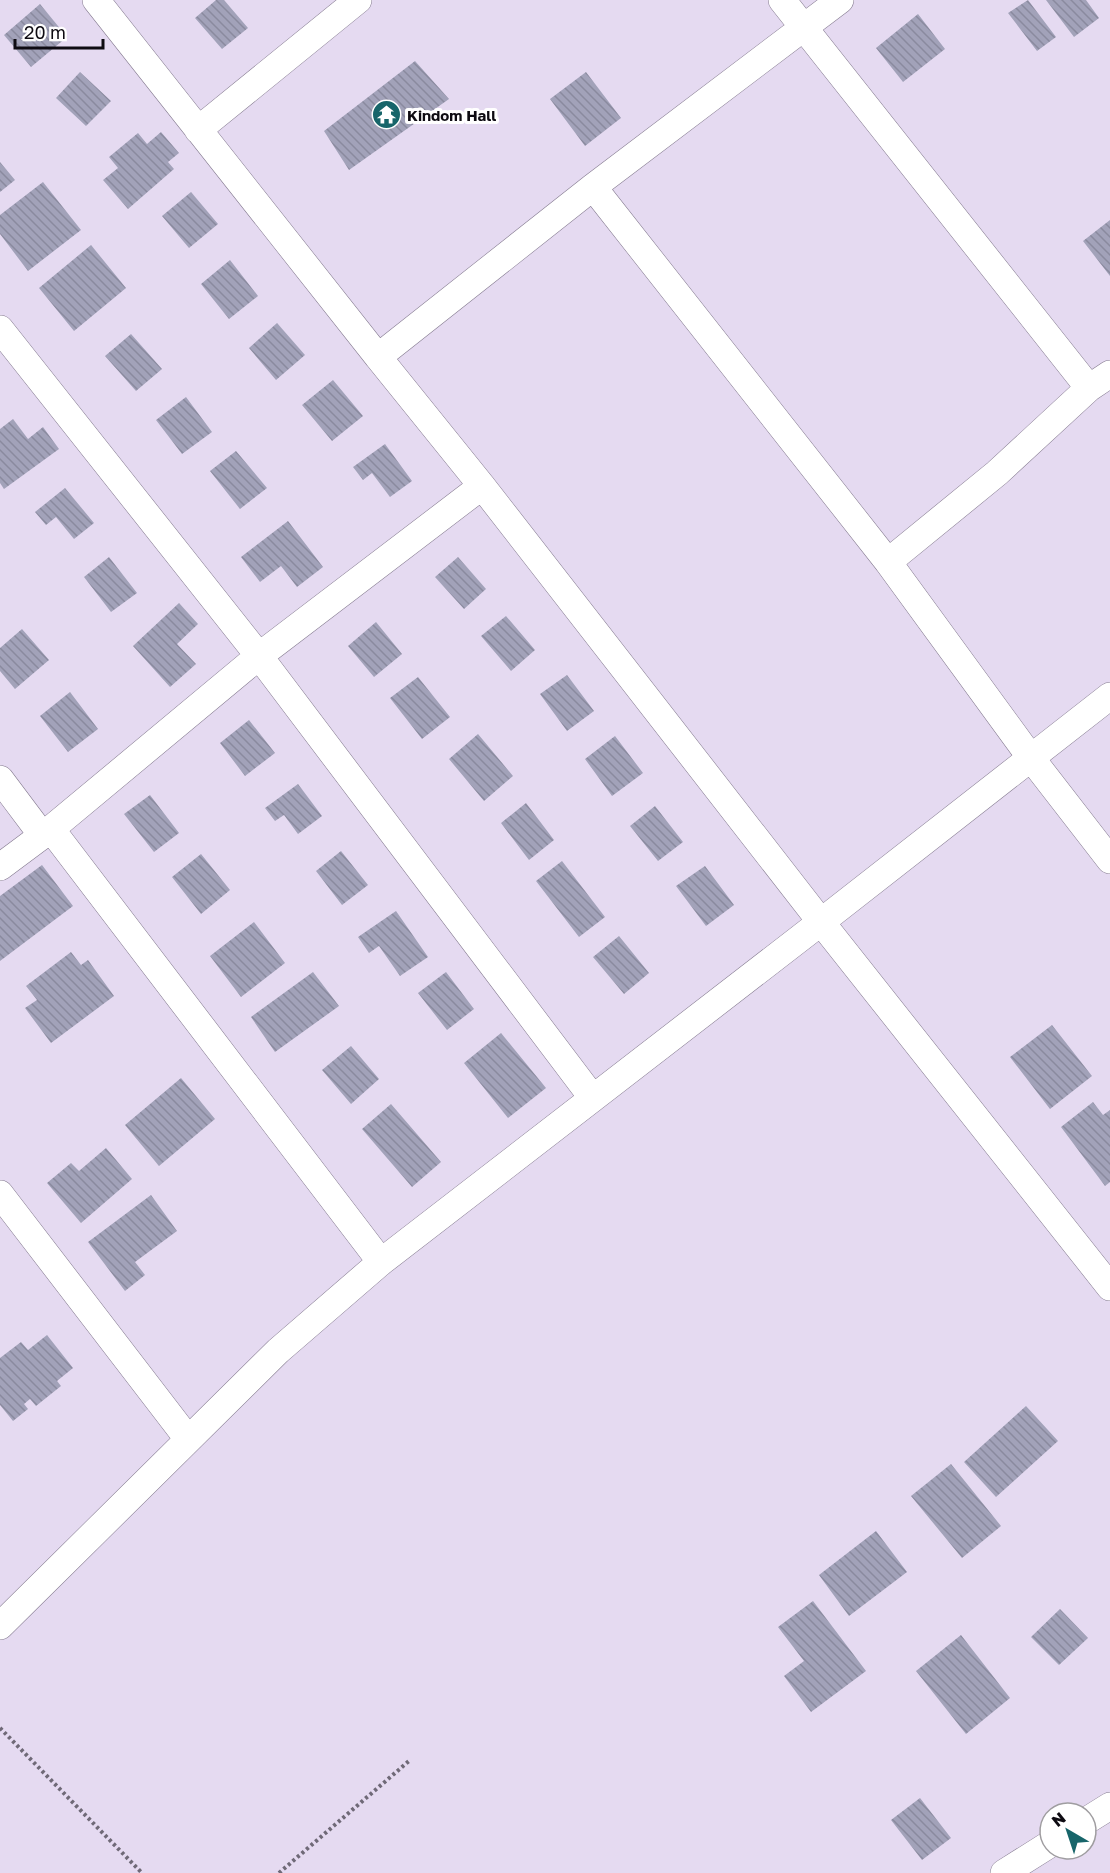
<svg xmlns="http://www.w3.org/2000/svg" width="1110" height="1873" font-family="'Golos Text',sans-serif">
  <defs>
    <pattern id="building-back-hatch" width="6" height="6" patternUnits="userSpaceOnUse" patternTransform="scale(1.5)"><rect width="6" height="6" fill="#a2a2b9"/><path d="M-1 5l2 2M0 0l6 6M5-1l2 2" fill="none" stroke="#8a8a9e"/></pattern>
  </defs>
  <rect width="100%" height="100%" fill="#e5daf1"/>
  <path fill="url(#building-back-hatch)" d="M216,0h8l24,28 -26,21 -27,-31z
    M1028,0l28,37 -19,14 -29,-38z
    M1046,0h40l13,18 -25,19z
    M40,4l27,33 -36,30 -27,-32z
    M918,14l27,35 -42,33 -27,-34z
    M415,61l34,38 -100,71 -25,-39z
    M80,72l31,29 -25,25 -30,-28z
    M586,72l35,46 -36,28 -35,-47z
    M161,132l18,21 -11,9 6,7 -46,40 -25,-29 15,-12 -9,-11 29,-24 9,11z
    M0,162l15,18 -15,12z
    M43,182l38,48 -53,41 -28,-37v-19z
    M191,192l27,32 -29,24 -27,-32z
    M1110,220v56l-27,-35z
    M91,245l35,43 -52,43 -35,-43z
    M230,260l28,36 -29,23 -28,-35z
    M277,323l28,32 -29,25 -27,-32z
    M131,334l31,35 -26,22 -31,-35z
    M333,380l30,36 -31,25 -30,-36z
    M186,397l26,35 -30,22 -26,-34z
    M13,419l15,20 15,-12 16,22 -55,40 -4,-6v-54z
    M385,444l27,37 -22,16 -18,-24 -9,7 -10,-13z
    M236,451l31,37 -27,21 -30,-38z
    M65,488l29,35 -20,16 -18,-22 -10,8 -11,-13z
    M288,521l35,46 -26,20 -16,-21 -21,16 -19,-25z
    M109,557l28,36 -26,19 -27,-35z
    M458,557l28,32 -22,20 -29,-32z
    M179,603l19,21 -21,20 19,20 -26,23 -37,-41z
    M506,616l29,34 -24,21 -30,-35z
    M376,622l26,32 -28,23 -26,-31z
    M22,629l27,31 -34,29 -15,-18v-23z
    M567,675l27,36 -27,20 -27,-37z
    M418,677l32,40 -28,22 -32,-41z
    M70,692l28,37 -30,23 -28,-36z
    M249,720l26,33 -30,23 -25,-33z
    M478,734l35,42 -29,25 -35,-42z
    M615,736l28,37 -31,23 -27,-37z
    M298,784l24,32 -24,18 -14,-19 -9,6 -10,-13z
    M150,795l29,38 -25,19 -30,-38z
    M526,803l28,37 -25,20 -28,-37z
    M655,806l28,36 -25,19 -28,-35z
    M341,851l27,34 -26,20 -26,-34z
    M201,854l29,36 -29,24 -29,-37z
    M562,861l43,56 -26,20 -43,-56z
    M42,865l31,41 -73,55v-65z
    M705,866l29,39 -28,21 -30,-40z
    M396,911l32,46 -28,19 -21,-30 -10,7 -11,-16z
    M254,922l31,41 -44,34 -31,-41z
    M619,936l30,37 -25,21 -31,-37z
    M71,952l10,13 7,-5 26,36 -63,47 -26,-35 12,-8 -11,-14z
    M313,972l26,34 -64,46 -24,-35z
    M446,972l28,37 -27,21 -29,-37z
    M1052,1025l40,51 -42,33 -40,-52z
    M501,1033l45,55 -38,30 -44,-55z
    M351,1046l28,33 -28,25 -29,-34z
    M181,1078l34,41 -56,47 -34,-41z
    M1093,1102l10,13 7,-5v72l-5,4 -44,-59z
    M391,1104l50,58 -29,25 -50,-58z
    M106,1148l26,31 -51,44 -34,-40 24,-20 8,8z
    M151,1195l26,36 -42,31 10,13 -20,16 -37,-49z
    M47,1335l26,33 -16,13 4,5 -25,20 -6,-7 -6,5 4,5 -15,12 -13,-16v-47l21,-16 7,8z
    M1026,1406l32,35 -62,56 -32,-35z
    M951,1464l50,62 -39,32 -51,-62z
    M876,1531l31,41 -58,44 -30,-41z
    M813,1601l53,70 -55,41 -27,-36 20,-15 -26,-34z
    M1060,1609l28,29 -29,27 -28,-28z
    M961,1635l49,63 -44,36 -50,-63z
    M920,1798l31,40 -29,22 -31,-40z"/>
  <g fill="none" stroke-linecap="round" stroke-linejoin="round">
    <defs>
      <path id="street" d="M96,0l282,357
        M782,0l307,388
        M198,130l160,-130
        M593,187l295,375 143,196 79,102
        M0,329l259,327 333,441
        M888,562l109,-89 92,-85 21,-14
        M1110,696l-289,226 289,365
        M0,779l42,56
        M51,829l330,433
        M0,867l51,-38 208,-173 223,-170
        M0,1194l188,245
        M0,1626l278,-275 103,-89 440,-340 -339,-436 -104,-129 215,-170 247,-187
        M1086,1821l24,-15
        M1004,1873l46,-29"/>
    </defs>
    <use href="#street" stroke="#847a8f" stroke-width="28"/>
    <path stroke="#6f6977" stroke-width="4" stroke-dasharray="3 3" stroke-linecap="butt" d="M0,1728l142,145
      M279,1873l130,-112"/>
    <use href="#street" stroke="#fff" stroke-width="27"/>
  </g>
  <defs>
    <symbol id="temple-disc" viewBox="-11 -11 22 22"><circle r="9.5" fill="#17656a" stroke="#fff"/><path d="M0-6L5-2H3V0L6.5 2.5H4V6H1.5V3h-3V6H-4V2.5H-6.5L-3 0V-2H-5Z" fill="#fff"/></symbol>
  </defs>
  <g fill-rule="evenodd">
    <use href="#temple-disc" x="370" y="98" width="33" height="33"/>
  </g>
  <g text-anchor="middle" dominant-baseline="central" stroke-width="6" stroke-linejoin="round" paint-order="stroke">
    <g font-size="15" font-weight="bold" fill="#0e0b12" stroke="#fff" text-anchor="start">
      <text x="407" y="115">Kindom Hall</text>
    </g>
  </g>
  <g transform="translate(1068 1831) rotate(321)"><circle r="28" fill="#ffffff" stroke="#9f9da0" stroke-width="1.5"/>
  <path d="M0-4.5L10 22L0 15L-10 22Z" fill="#17656a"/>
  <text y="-9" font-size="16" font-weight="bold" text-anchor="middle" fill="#0e0b12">N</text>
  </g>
  <path d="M15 39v9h88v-9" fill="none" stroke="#0e0b12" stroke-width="3"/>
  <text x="24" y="39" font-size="18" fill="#0e0b12" stroke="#ffffff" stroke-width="4.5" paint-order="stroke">20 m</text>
</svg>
